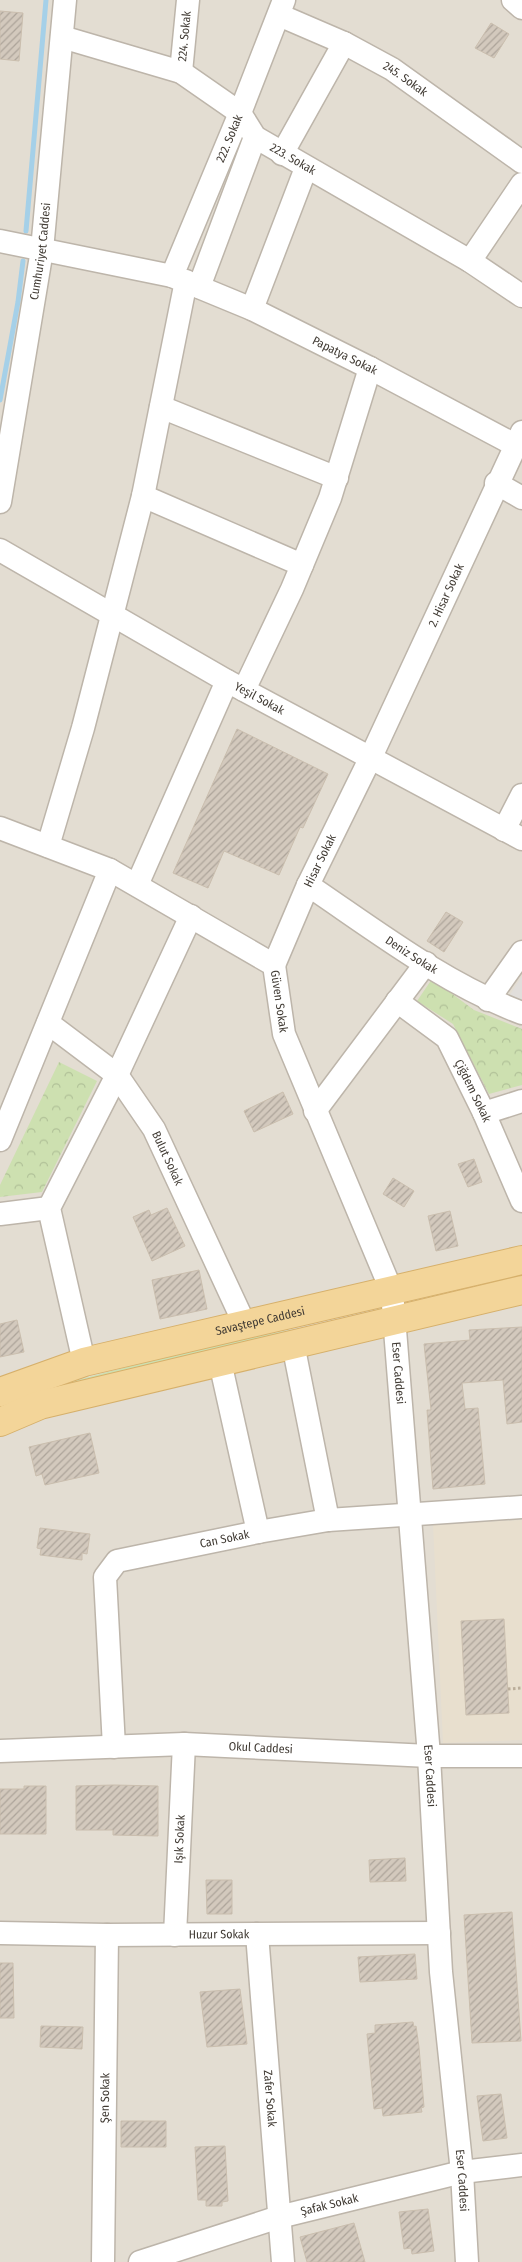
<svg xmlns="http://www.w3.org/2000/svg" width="522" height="2262" font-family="'Fira Sans Condensed',sans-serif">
  <defs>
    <pattern id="park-crowns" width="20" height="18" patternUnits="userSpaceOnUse" patternTransform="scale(1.25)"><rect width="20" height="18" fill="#cde0b0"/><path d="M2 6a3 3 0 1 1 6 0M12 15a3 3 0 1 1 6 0" fill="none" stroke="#b1c198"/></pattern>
    <pattern id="building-hatch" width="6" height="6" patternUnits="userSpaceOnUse" patternTransform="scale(1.25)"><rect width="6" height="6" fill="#d3c9bd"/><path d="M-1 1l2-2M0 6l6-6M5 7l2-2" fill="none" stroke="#ada49a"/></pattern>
  </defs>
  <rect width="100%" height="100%" fill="#f0ebe3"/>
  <path fill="#e3ddd2" d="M0,0h522v2262h-522z"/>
  <path fill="#e8dfce" d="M522,1520v220l-79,3 -10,-219z"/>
  <path fill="#cde0b0" d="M356,1319l-343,79c113,-32 227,-62 343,-79z"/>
  <path fill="url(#park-crowns)" d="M432,979l42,31 48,19v56l-33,9 -36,-70 -36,-23z
    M59,1062l38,19 -55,111 -42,5v-12z"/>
  <path fill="#e1dedb" d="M522,976v25l-13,-5z"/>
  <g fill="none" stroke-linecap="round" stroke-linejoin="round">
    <path stroke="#a5d0e8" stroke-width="5" d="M26,231l20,-231
      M0,400l18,-98 5,-41"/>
  </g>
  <path fill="url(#building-hatch)" stroke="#cabeae" d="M0,11l23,2 -4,48 -19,-2z
    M491,23l18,11 -15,24 -19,-10z
    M237,729l91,45 -25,54 -3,-1 -21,48 -55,-24 -16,37 -35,-15z
    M446,912l17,10 -19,30 -17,-11z
    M283,1092l10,22 -39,18 -10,-21z
    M474,1159l8,23 -14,5 -10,-23z
    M393,1178l21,13 -10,16 -21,-13z
    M167,1208l18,38 -33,15 -19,-44 16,-7 2,5z
    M450,1211l8,35 -22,5 -8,-35z
    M199,1270l8,39 -47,10 -8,-39z
    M17,1320l7,32 -24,5v-33z
    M522,1327v95l-15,2 -4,-44 -41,3 3,26 13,-1 7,76 -52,5 -6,-79h4l-7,-66 46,-4 -1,-10z
    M90,1433l9,40 -54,12 -3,-11 -6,2 -7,-29z
    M40,1528l50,6 -3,20 -5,-1v7l-42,-5 1,-6 -4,-1z
    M504,1619l5,94 -43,2 -5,-94z
    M114,1785l44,1v50l-45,-1v-5h-37v-44z
    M24,1786h22v48h-46v-45h24z
    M405,1858l1,23 -36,1 -1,-22z
    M206,1880h26v34h-25z
    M512,1912l9,129 -49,2 -8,-128z
    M415,1954l2,25 -57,3 -2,-25z
    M0,1963h13l1,55h-14z
    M240,1989l7,55 -40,3 -7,-55z
    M413,2022l1,5 2,-1 3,21 5,60 -3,1 1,4 -39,4 -1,-8 -8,1 -7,-75 8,-1v-8z
    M41,2026l42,1 -1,22 -42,-2z
    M501,2094l6,44 -24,3 -6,-45z
    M121,2121h45v26h-45z
    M225,2146l3,55 -6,1v4h-16v-6h-8l-3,-53z
    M428,2209l6,42 -22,3 -1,-6 -7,1 -5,-37z
    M354,2223l11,39h-58l-7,-25z"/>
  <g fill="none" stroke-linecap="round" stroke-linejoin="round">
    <defs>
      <g id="minor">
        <path d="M513,0l9,8"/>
        <path id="s1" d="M279,15l65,28 48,26 130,93"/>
        <path id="s2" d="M62,37l119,35 59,41 15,24 215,124 52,35"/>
        <path id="s3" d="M181,72l7,-72"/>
        <path d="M282,154l62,-111"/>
        <path id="s4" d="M0,241l172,35 80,33 118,59 145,77"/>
        <path d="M470,261l52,-77"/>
        <path id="s5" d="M172,276l68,-163 44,-113"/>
        <path d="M199,287l56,-150"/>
        <path d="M252,309l54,-141"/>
        <path d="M161,407l176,71"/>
        <path d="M496,483l26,15"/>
        <path d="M143,496l159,69"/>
        <path id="s6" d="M0,502l42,-252 23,-250"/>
        <path id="s7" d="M0,550l227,131 295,158"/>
        <path d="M244,690l48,-101 38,-91 40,-130"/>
        <path id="s8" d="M0,828l110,42 164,95 10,69 108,258 37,464 12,216 21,200 5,90"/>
        <path d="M504,830l18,-35"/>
        <path d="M48,846l35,-118 60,-232 43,-215"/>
        <path d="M137,885l90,-204"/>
        <path id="s9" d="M308,885c68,46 137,99 214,128"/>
        <path id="s10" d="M274,965l34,-80 62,-126 152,-327"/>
        <path d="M488,1000l34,-48"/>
        <path id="s11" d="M397,1001l50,37 37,75 38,88"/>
        <path id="s12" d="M48,1023l69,52 37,54 91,196"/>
        <path d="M315,1111l111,-148"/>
        <path d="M484,1113l38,-12"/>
        <path d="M0,1140l110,-270"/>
        <path d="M0,1214l49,-6"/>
        <path d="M293,1344l35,176"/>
        <path d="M84,1362l-35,-154 68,-133 74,-159"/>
        <path d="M220,1362l38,170"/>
        <path id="s13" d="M114,1747l-9,-170 12,-16 141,-29 70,-12 194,-13"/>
        <path id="s14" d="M0,1751l184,-7 245,12h93"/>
        <path id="s15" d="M0,1933l107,2 332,-2"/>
        <path id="s16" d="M257,1934l26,328"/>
        <path id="s17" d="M175,1935l9,-191"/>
        <path id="s18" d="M103,2262l4,-327"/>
        <path id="s19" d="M140,2262l139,-45 183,-45 60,-7"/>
      </g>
      <g id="major">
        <path id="s20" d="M0,1392l84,-30 438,-102"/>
        <path d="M0,1422l40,-17 482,-115"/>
      </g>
    </defs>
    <use href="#minor" stroke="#bdb5aa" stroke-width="25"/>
    <use href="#major" stroke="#d6b06b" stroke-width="30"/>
    <path stroke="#baad9a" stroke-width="3" stroke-dasharray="2.5 2.5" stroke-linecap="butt" d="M508,1689l14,-1"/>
    <use href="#minor" stroke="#fff" stroke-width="22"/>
    <use href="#major" stroke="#f3d599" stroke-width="28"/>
  </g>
  <g text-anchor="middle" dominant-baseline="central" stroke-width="4" stroke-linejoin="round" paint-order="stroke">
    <g font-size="12" fill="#413b34" stroke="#fff">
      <text stroke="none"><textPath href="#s3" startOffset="36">224. Sokak</textPath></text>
      <text stroke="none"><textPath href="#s1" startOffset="142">245. Sokak</textPath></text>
      <text stroke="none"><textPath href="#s5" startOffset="149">222. Sokak</textPath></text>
      <text stroke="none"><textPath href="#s2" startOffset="268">223. Sokak</textPath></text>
      <text stroke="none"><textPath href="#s6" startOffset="254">Cumhuriyet Caddesi</textPath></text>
      <text stroke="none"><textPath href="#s4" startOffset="366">Papatya Sokak</textPath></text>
      <text stroke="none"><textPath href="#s10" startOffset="408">2. Hisar Sokak</textPath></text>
      <text stroke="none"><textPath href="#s7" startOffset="299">Yeşil Sokak</textPath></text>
      <text stroke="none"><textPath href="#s10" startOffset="114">Hisar Sokak</textPath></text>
      <text stroke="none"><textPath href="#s9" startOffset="125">Deniz Sokak</textPath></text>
      <text stroke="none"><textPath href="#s8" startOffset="344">Güven Sokak</textPath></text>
      <text stroke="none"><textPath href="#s11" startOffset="121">Çiğdem Sokak</textPath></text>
      <text stroke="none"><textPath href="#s12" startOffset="184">Bulut Sokak</textPath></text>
      <text stroke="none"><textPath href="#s20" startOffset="270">Savaştepe Caddesi</textPath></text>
      <text stroke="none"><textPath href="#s8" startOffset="738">Eser Caddesi</textPath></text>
      <text stroke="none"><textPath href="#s13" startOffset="300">Can Sokak</textPath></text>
      <text stroke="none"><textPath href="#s14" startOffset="261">Okul Caddesi</textPath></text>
      <text stroke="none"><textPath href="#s8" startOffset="1142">Eser Caddesi</textPath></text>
      <text stroke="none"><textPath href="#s17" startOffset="96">Işık Sokak</textPath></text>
      <text stroke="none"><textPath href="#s15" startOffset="219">Huzur Sokak</textPath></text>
      <text stroke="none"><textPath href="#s16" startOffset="165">Zafer Sokak</textPath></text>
      <text stroke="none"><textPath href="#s18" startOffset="164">Şen Sokak</textPath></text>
      <text stroke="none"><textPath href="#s8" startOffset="1548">Eser Caddesi</textPath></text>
      <text stroke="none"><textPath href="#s19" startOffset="198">Şafak Sokak</textPath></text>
    </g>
  </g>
</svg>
